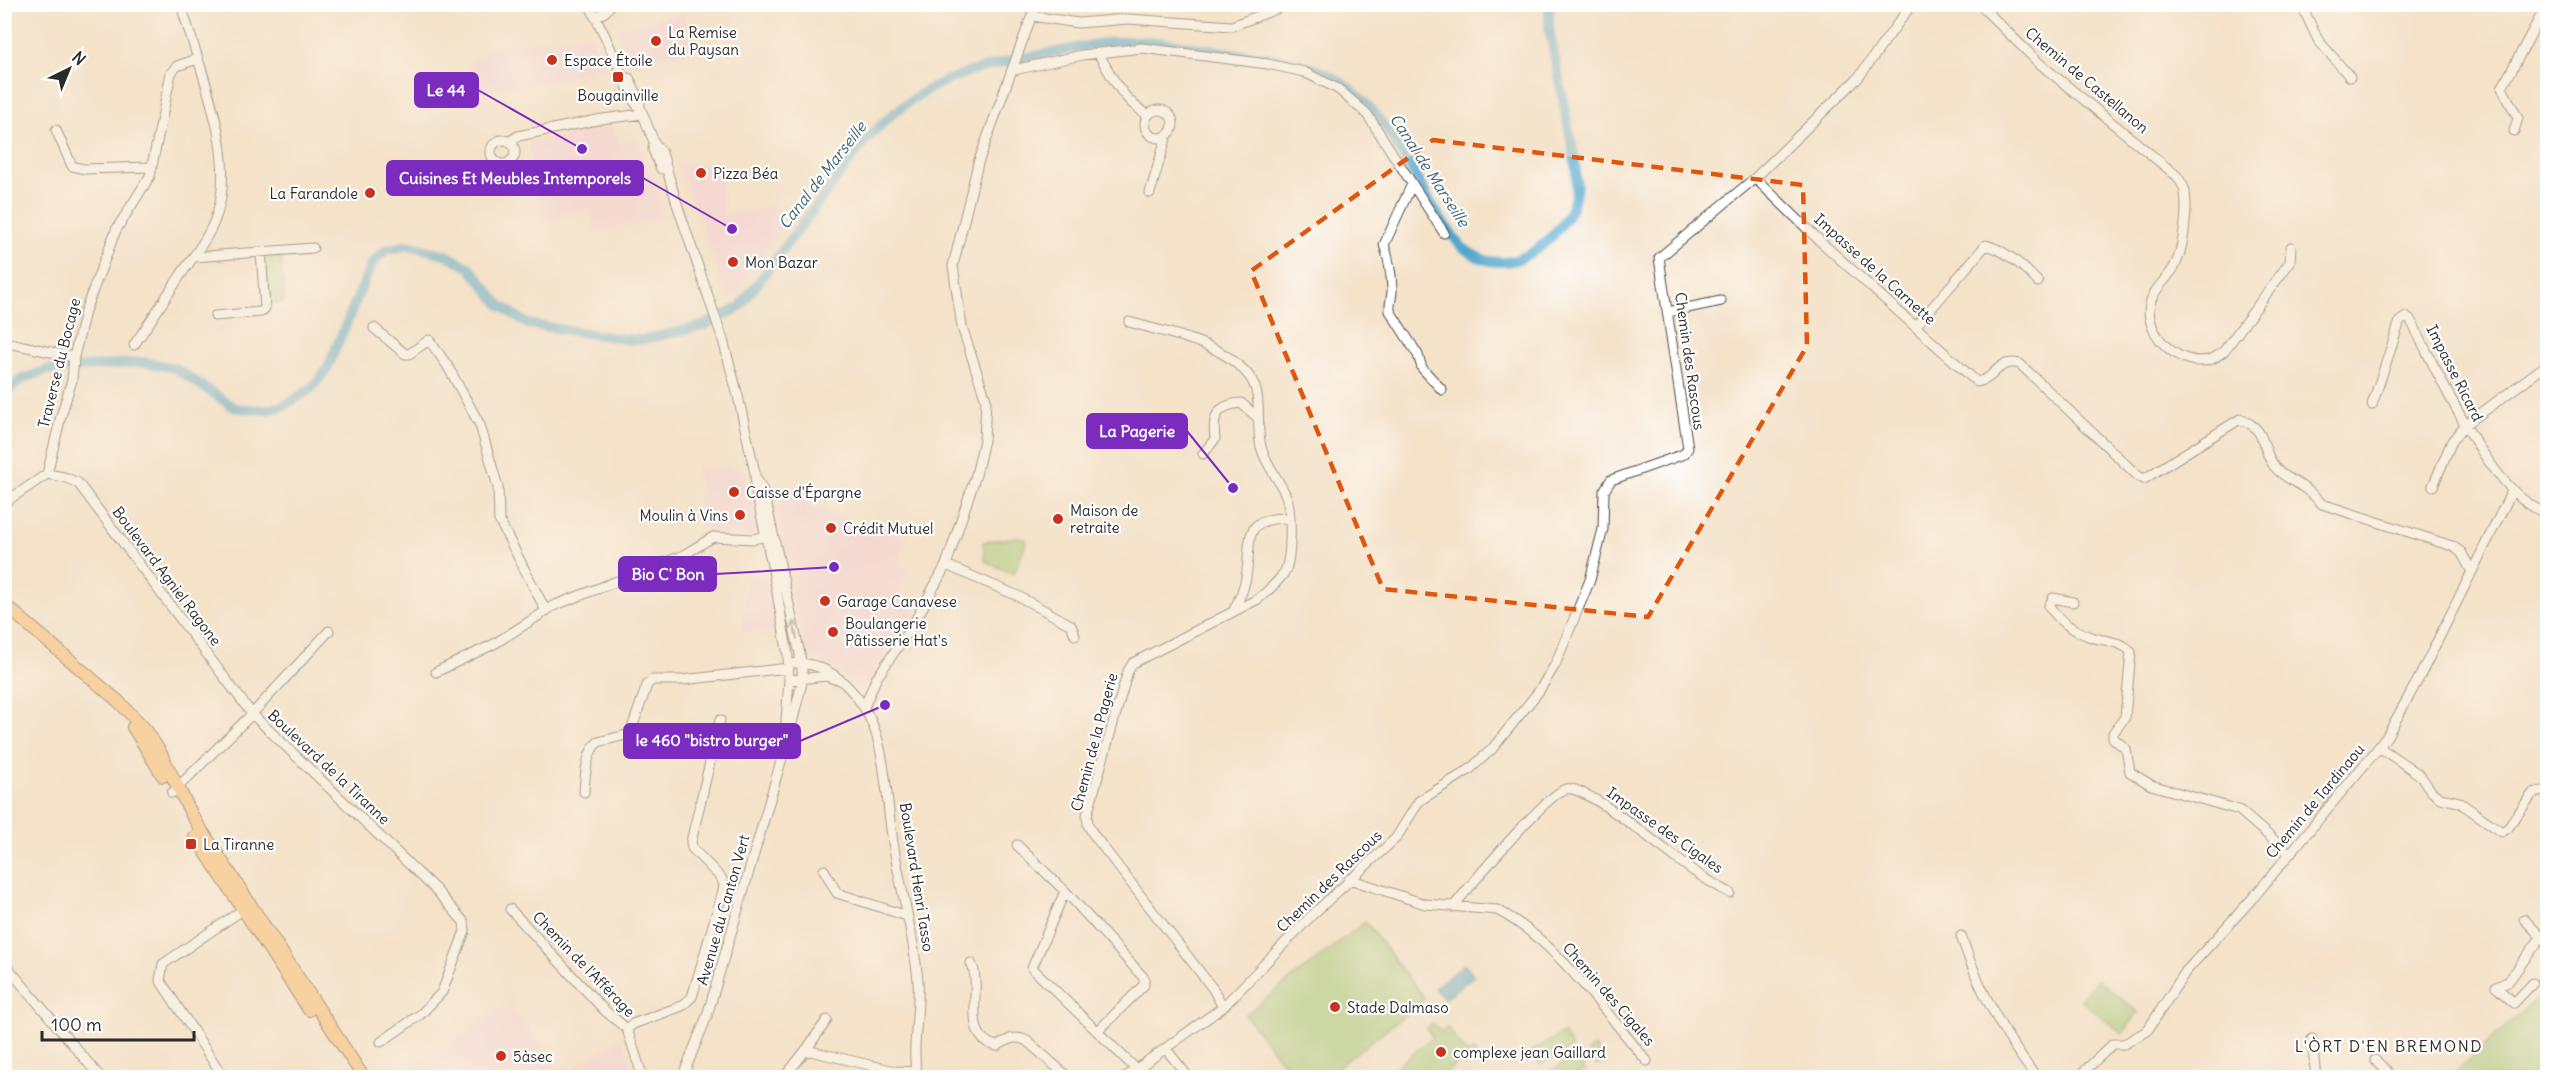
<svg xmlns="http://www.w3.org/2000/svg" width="2552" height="1082" font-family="Delius,sans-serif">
  <rect width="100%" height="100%" fill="#fff"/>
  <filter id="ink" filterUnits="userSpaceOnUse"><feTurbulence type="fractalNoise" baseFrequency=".0167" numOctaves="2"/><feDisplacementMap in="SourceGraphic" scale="12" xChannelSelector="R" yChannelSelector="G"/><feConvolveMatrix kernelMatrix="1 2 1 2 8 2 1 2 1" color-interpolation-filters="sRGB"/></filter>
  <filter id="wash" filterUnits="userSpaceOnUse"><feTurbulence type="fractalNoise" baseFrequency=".008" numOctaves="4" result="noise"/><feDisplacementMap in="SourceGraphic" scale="24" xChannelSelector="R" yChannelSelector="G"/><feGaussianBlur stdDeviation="1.35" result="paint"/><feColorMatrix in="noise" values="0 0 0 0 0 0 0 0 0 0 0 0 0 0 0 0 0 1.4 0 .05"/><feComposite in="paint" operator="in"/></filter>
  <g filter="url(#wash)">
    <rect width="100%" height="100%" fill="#f4e2c9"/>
    <path fill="#f5cfda" d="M684,13l9,38 -62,10 -15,-33z
      M590,34l18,36 -64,13 -93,14 21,-34 15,-14 13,-4z
      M611,126l10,19 16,-7 29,80 -71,14 -4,-22 -49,11 -14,-79z
      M718,160l7,54 53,-8 5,23 -48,65 -8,4 -28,-79 -23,-53z
      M697,467l47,1 14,66 -12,2 -30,-4 -16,-5z
      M783,495l124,44 -9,25 11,4 -11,31 19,8 -38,55 -11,26 -7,3 -23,-21 -32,-18 -15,-68 4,-5 3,-16 -13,-5 -11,-51 5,-3z
      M747,577l21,2 5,27 2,25 -34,1z
      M510,1002l52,74 59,-38 16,39h-238z"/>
    <path fill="#9eca78" stroke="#647a52" stroke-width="1.5" d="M265,254h16l3,48 -16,1z
      M1019,537l8,3 -13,34 -29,-13 -2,-19z
      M1365,922l60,77 -100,78h-31l-49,-62z
      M2097,979l41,33 -15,22 -42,-34z
      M2547,989v80l-10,8h-79l-1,-6z
      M1433,1023l8,9 6,-5 21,27 5,-4 4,5 -10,8 -4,-4 -23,18h-54l-2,-1 49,-38 -7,-10z
      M1563,1033l9,15 -32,17 -8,-14z
      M1595,1046l9,16 -7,4 -9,-15z
      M1577,1056l8,15 -12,6h-26l-2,-3z"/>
    <path fill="#4fa6cc" stroke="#3d687c" stroke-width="1.5" d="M1464,964l10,12 -30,23 -10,-11z"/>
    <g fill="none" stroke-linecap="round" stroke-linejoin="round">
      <path stroke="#4fa6cc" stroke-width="10" d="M4,393l18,-14 25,-9 96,-8 32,6 60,40 30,2 19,-4 28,-18 15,-19 45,-106 14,-13 22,-5 39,10 23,13 30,37 28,19 95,15 19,1 60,-14 37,-18 126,-167c55,-61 106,-73 184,-88 28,-5 56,-12 85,-12 33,0 66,7 99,12 40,5 83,8 116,35 51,41 70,109 112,158 11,9 23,16 38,16 33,1 68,-34 76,-65 3,-12 1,-25 0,-37l-26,-132v-24"/>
    </g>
  </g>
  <g filter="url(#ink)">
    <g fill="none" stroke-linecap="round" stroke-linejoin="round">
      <defs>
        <path id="minor" d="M589,4l16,32 28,64 8,10 13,32 8,11 15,51 46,136 15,56 17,77 1,18 17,79 15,86 1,24 -5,68
          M1979,4l60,59 138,113c3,5 8,11 8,17 3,18 -2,61 -12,76 -7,11 -21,22 -23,35 -7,31 32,66 62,55 4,-2 8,-5 12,-8l66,-89 1,-15
          M2301,4l17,36 32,37
          M1032,16l46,7 50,-4 104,7 52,-20
          M595,17l10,-5 6,-8
          M1098,53c15,25 24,47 50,62
          M1014,70l68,-15 60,-7 126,16 36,8 34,17 29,25 77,119
          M629,78l11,22v7
          M1145 124a14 14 0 1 1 28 0a14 14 0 1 1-28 0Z
          M56,130l16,36 12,3 68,-2
          M2514,131l4,-13 -16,-30 45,-84
          M491 152a12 12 0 1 1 24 0a12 12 0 1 1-24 0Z
          M510,141l8,-5 84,-17 41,-5
          M654,142l-1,8 8,19
          M1755,178l67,65 155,139c20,-3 19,-24 43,-18l118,112 6,3 96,-60c28,10 20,28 34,47 8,11 20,14 30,22 7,4 12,10 18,16l130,42 9,6 10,18
          M1412,184l-28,61c5,13 7,28 8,42 1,8 -3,15 -2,24l28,44 4,13 20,22
          M1150,193l17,-58
          M194,257l119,-9
          M1668,312l53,-11
          M215,316l46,-4 4,-4 -4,-56
          M1129,322c40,12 92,19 120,54 15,19 6,48 12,71 5,18 18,32 25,49 6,14 6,64 -2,77 -7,10 -16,18 -26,26l-125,64 -5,8 -41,144 1,10 5,9 120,155 10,18
          M1916,326l70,-81c20,5 38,22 52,37
          M374,328l31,26h4l20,-14 18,25 33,60 18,62 1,33 47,91 7,-5 129,-50 31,-19 40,2 17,-4
          M4,342l70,15
          M134,345c16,-23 31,-46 46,-69 12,-18 26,-34 34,-54 27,-62 -16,-155 -33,-218
          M2372,405l28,-84 6,-4 5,4c28,52 79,174 137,193
          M1203,454l12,-15c-3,-23 2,-34 26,-36l16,14
          M47,474l17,3 14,6 174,231 77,-83
          M757,479l7,14 36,161 3,25 -13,52
          M2433,486l19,-45 13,-16 83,-61
          M4,503l43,-29 14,-58 11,-36 2,-23 11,-46 31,-81 34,-54 21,-103 6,-7 20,-7
          M946,565l72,31 53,29 4,10
          M2073,602l-20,-4 -4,8c10,15 25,25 42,31 12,4 32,4 40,15l-6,65 -12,16v5l13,11 4,23 21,13 88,25 51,44
          M1234,610c6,-13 12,-25 13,-40 4,-38 -2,-52 43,-52
          M796,663c19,0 35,8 49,21 45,43 38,101 48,158 7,46 21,92 25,139 2,32 -7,65 -1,97
          M436,672l58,-28 52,-33
          M789,680l37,-4 9,3
          M865,705l11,-26 38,-56 32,-58 30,-90 8,-35 2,-40 -24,-73 -9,-61 25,-103 58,-159
          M2379,747l41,28 11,16 9,7 19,4 43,30 6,-4 25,-35 15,-3
          M584,792c1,-15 2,-40 14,-50l32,-8 17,-49 5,-5h30l107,-12
          M172,793l80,-79 183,175 29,33 1,9 -23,61 -21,22 -40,28
          M1017,845l48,46 79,87v7l-46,46
          M824,870l13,23 70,23
          M1349,879l76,25 72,6c59,30 107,101 150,151
          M1065,891l-33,77 104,101
          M1453,907c17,-21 93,-113 113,-118 20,-5 102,64 122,78 13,10 28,18 42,26
          M510,909l94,101 23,19 16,49
          M2524,919l24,25
          M1961,936c17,52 42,99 76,142
          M4,963l97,115
          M971,963c13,24 -12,75 26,83 12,-7 17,-11 30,-5l42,37
          M2533,983l-19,20 -18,-16 12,-5 33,-45
          M627,1029l6,-5 49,-18 10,-9 32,-110 -2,-8 -30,-31 -1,-6 29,-122
          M2312,1039l4,39
          M1166,1049l23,29
          M806,1050l21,-30
          M2375,1060l12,11 2,7
          M224,1078l-64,-98 3,-16 84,-57
          M682,1078l25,-62 79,-272
          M784,1078l22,-28 89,21 21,1
          M1124,1078l99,-71 88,-91 85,-78 23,-37 50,-31 23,-21 47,-58 16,-26 35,-85 13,-51 1,-38 7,-11 73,-26 4,-6 -29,-190 96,-80 103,-100 54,-74
          M2077,1078l36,-34h11l23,-13 39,-60 66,-72 123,-147 12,-16 32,-58 93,-187"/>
        <path id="major" d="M4,604l114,97 28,29 15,24 32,63 171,261
          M133,727l30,49
          M195,836l114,174"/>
      </defs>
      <use href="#minor" stroke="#494643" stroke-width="11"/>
      <use href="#major" stroke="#494643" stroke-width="14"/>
      <use href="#minor" stroke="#fff" stroke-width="9"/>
      <use href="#major" stroke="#fdbc6f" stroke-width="12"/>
    </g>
    <defs><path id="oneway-shaft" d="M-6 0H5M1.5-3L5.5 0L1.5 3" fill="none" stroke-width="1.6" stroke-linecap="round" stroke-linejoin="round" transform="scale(1.5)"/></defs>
    <use stroke="#a0a0a0" href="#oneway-shaft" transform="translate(795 630) rotate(-103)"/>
  </g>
  <path d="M0 0H2552V1082H0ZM1433,140l370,45 4,161 -159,271 -265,-28 -132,-318z" fill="#f4e2c9" fill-opacity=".55" fill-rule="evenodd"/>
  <path fill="none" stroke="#df570e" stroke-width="4.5" stroke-dasharray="12 8" stroke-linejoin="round" d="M1433,140l370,45 4,161 -159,271 -265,-28 -132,-318z"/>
  <g fill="#c8321e" stroke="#fff" stroke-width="2">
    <circle cx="656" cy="41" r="6"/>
    <circle cx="552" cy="60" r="6"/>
    <rect x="612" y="71" width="12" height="12" rx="3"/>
    <circle cx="701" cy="173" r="6"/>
    <circle cx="370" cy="193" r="6"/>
    <circle cx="733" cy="262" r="6"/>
    <circle cx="734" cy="492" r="6"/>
    <circle cx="740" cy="515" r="6"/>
    <circle cx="1058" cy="519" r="6"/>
    <circle cx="831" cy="528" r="6"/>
    <circle cx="825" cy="601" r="6"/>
    <circle cx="833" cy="632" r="6"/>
    <rect x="185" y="838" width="12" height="12" rx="3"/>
    <circle cx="1335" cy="1007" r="6"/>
    <circle cx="1441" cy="1052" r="6"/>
    <circle cx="501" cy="1056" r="6"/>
  </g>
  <g text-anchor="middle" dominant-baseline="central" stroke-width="4.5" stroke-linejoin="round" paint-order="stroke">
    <g font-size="15" fill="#2b2b2b" stroke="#fff" text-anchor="start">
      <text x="668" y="32">La Remise<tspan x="668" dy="17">du Paysan</tspan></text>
      <text x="564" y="60">Espace Étoile</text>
      <text x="618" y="95" text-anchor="middle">Bougainville</text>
      <text x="713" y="173">Pizza Béa</text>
      <text x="358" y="193" text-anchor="end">La Farandole</text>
      <text x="745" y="262">Mon Bazar</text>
      <text x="746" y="492">Caisse d'Épargne</text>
      <text x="1070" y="510">Maison de<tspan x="1070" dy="17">retraite</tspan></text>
      <text x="728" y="515" text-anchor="end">Moulin à Vins</text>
      <text x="843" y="528">Crédit Mutuel</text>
      <text x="837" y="601">Garage Canavese</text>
      <text x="845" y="623">Boulangerie<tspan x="845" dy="17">Pâtisserie Hat's</tspan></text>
      <text x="203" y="844">La Tiranne</text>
      <text x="1347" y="1007">Stade Dalmaso</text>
      <text x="1453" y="1052">complexe jean Gaillard</text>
      <text x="513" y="1056">5àsec</text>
    </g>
    <g font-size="15" fill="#2b2b2b" stroke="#fff">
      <text transform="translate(2087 80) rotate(40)">Chemin de Castellanon</text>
      <text transform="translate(1875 269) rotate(42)">Impasse de la Carnette</text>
      <text transform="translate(1690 361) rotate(82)">Chemin des Rascous</text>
      <text transform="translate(59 363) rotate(-76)">Traverse du Bocage</text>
      <text transform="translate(2455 373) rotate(63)">Impasse Ricard</text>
      <text transform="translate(167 576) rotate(53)">Boulevard Agniel Ragone</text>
      <text transform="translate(1094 742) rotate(-75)">Chemin de la Pagerie</text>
      <text transform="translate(329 767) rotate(43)">Boulevard de la Tiranne</text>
      <text transform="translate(2315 801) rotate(-50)">Chemin de Tardinaou</text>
      <text transform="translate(1665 830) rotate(35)">Impasse des Cigales</text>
      <text transform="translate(917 877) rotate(81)">Boulevard Henri Tasso</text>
      <text transform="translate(1329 881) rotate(-44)">Chemin des Rascous</text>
      <text transform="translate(723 910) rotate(-74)">Avenue du Canton Vert</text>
      <text transform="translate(584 964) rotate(46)">Chemin de l'Afférage</text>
      <text transform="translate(1609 994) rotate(49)">Chemin des Cigales</text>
    </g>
    <g font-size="16" font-style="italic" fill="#3b6273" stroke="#fff">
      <text transform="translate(1430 170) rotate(57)">Canal de Marseille</text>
      <text transform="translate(822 175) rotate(-52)">Canal de Marseille</text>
    </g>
    <g font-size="16" letter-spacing="1.5" fill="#2b2b2b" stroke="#fff">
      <text x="2389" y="1046">L'ÒRT D'EN BREMOND</text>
    </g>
  </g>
  <path fill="none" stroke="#7b2cbf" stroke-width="2" d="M582 149L478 90M732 229L643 178M1233 488L1187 431M834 567L716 574M885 705L800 741"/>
  <g fill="#7b2cbf" stroke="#fff" stroke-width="2">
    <circle cx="582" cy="149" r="6"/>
    <circle cx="732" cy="229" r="6"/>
    <circle cx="1233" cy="488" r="6"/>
    <circle cx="834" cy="567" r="6"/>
    <circle cx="885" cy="705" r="6"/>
  </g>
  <g fill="#7b2cbf" stroke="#7b2cbf" stroke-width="2">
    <rect x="415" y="73" width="63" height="34" rx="6"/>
    <rect x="387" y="161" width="256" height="34" rx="6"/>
    <rect x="1087" y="414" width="100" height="34" rx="6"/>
    <rect x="619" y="557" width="97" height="34" rx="6"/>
    <rect x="624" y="724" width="176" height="34" rx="6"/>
  </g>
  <g font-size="16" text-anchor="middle" font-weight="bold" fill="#fff">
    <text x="446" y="96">Le 44</text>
    <text x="515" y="184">Cuisines Et Meubles Intemporels</text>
    <text x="1137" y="437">La Pagerie</text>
    <text x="668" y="580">Bio C' Bon</text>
    <text x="712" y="746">le 460 "bistro burger"</text>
  </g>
  <rect width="2552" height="1082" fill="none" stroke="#fff" stroke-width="24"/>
  <g transform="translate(69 69) rotate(43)" stroke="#ffffff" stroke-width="4.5" paint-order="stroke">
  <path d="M0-4.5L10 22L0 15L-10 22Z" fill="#2b2b2b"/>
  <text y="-9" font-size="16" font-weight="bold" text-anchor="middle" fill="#2b2b2b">N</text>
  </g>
  <path d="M42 1031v9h152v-9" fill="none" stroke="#2b2b2b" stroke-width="3"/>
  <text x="51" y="1031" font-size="18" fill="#2b2b2b" stroke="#ffffff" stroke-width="4.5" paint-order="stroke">100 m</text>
</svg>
